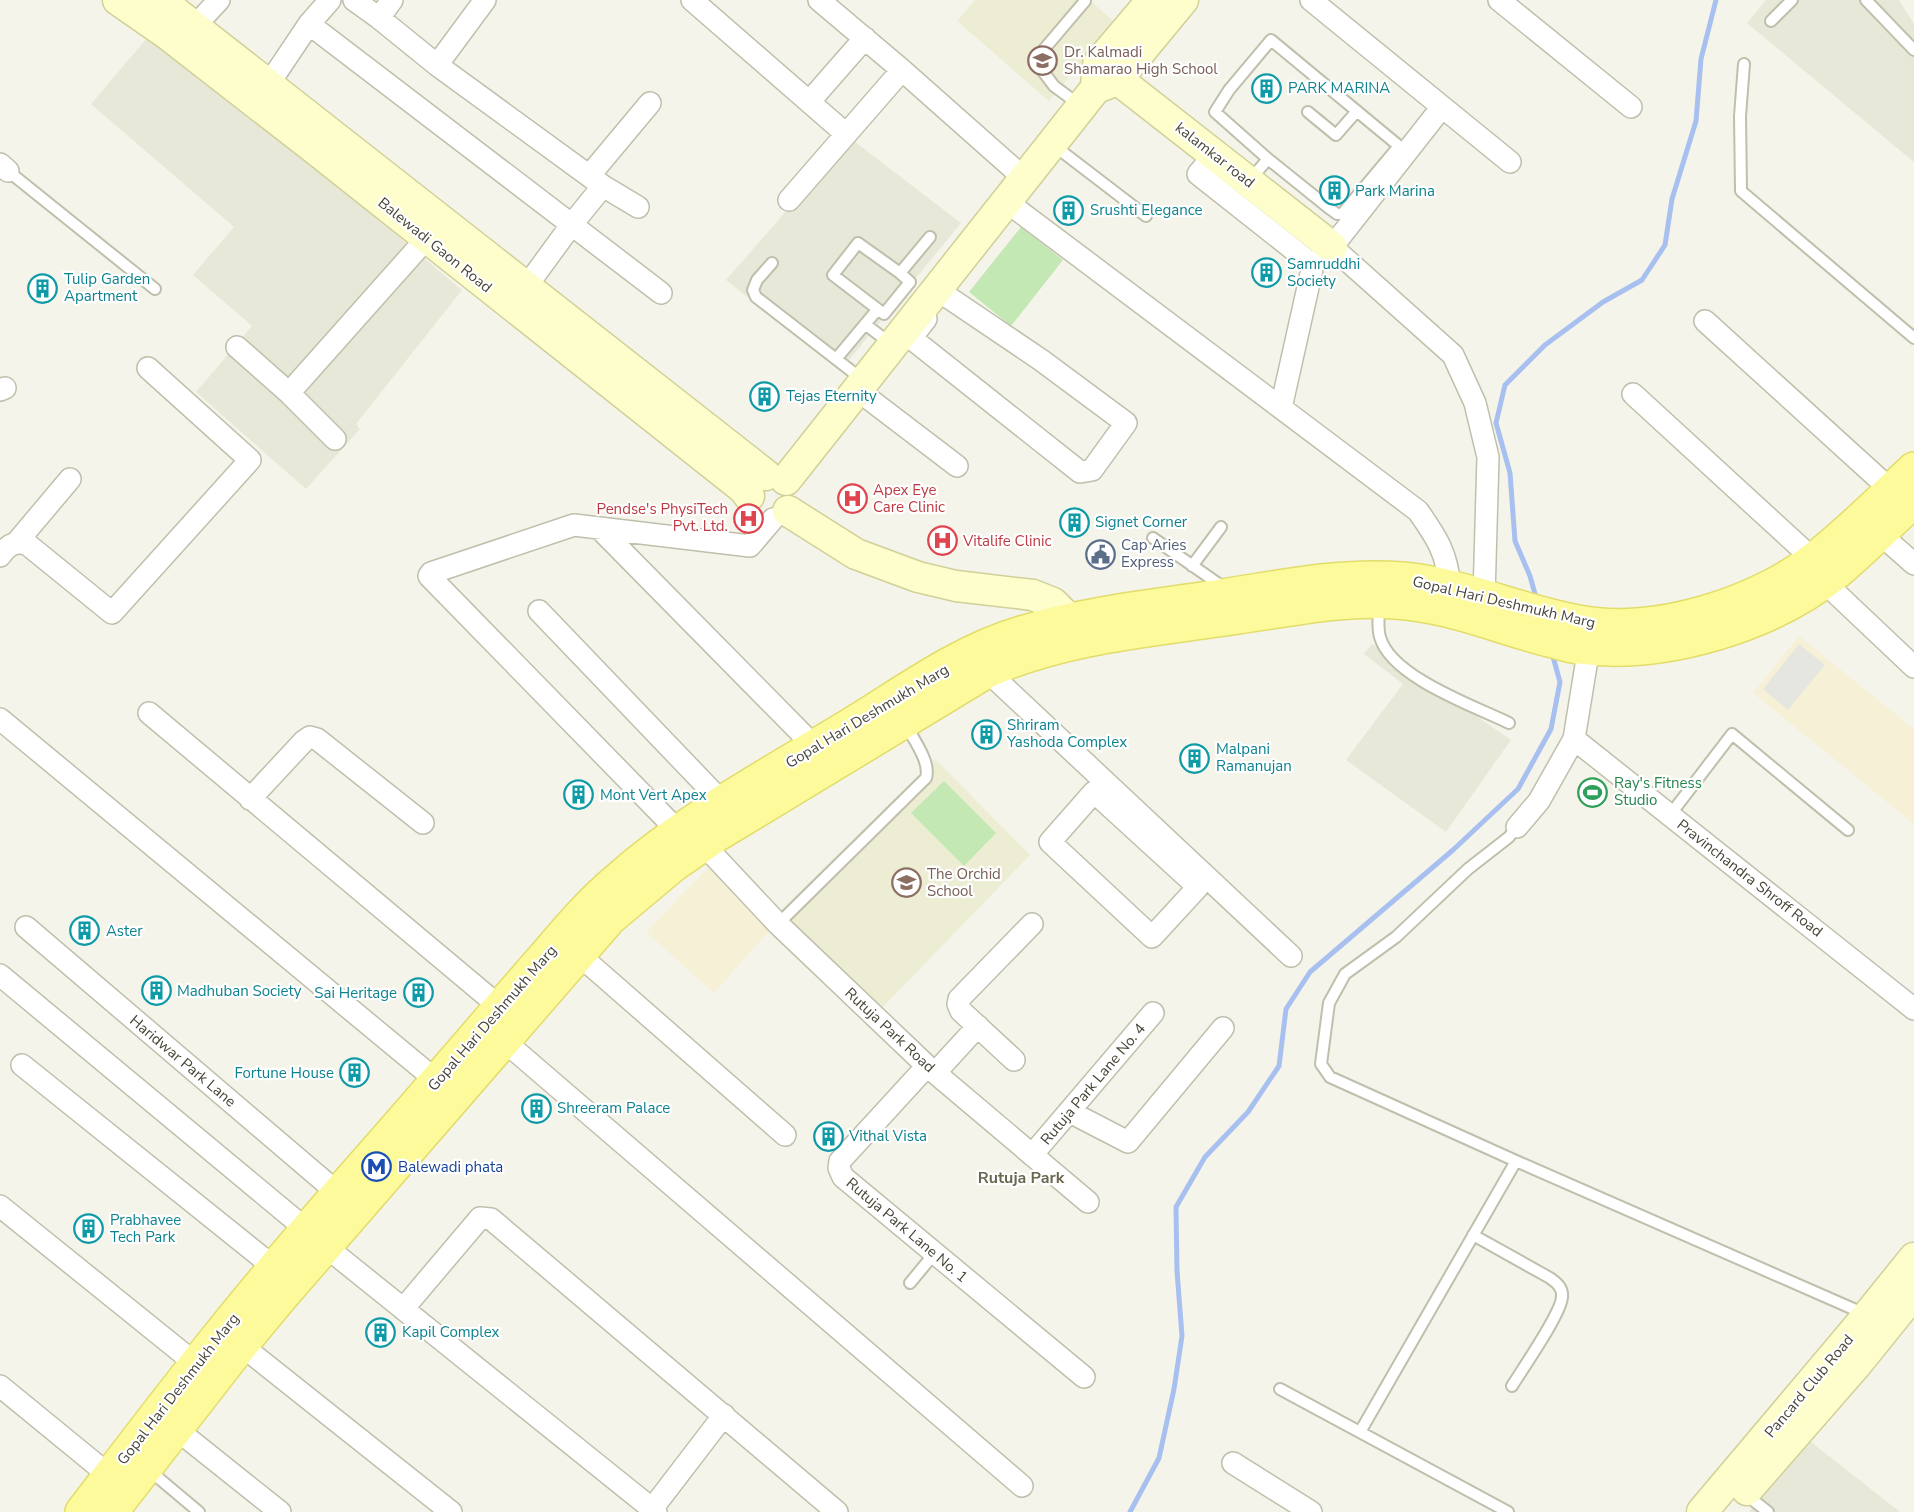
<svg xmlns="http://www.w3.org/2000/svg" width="1914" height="1512" font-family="'Nunito Sans',sans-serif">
  <rect width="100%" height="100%" fill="#f5f4ea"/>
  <path fill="#e8e8d8" d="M1766,0h133l15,24v138l-167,-139z
    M153,31l309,259 -106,134 4,5 -54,60 -110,-97 56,-66 -59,-51 41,-48 -143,-123z
    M850,138l111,85 -121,148 -114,-91z
    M1372,644l139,96 -65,92 -100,-72 57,-76 -39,-30z
    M1806,1438l94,74h-151z"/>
  <path fill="#f6f0d6" d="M1799,636l115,93v95l-161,-131z
    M708,868l63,61 -57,64 -68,-61z"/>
  <path fill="#ededd4" d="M975,0h114l26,22 -66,79 -92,-80z
    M935,759l95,96 -150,155 -100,-99z"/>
  <path fill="#c3e8b4" d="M1021,227l42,33 -52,66 -42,-34z
    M944,781l52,52 -32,33 -53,-53z"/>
  <path fill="#e6e6e1" d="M1799,644l26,21 -37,45 -25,-21z"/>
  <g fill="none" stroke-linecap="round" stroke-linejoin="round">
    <path stroke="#a8c0f0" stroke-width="5" d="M1537,601l-7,-25 -15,-35 -5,-68 -14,-50 9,-38 40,-40 58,-43 39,-22 23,-35 7,-46 24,-78 5,-62 15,-59
      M1130,1512l29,-54 15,-69 8,-53 -5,-65 -1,-64 29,-50 43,-45 31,-46 7,-57 24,-37 143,-122 65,-61 33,-60 9,-47 -8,-29"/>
    <defs>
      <path id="service" d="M1866,0l48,50
        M1771,21l21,-21
        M1744,64l-4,52 1,75 173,147
        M1081,106l-27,-20 -18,-24 4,-8 45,-53
        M1308,112l28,23 21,-24
        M1052,144l94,72
        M8,171l147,118
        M1249,181l19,-22 -53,-47 14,-22 42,-50 128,106 -57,68h-5l-8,-6 -61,-49
        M772,263l-15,17 -4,10 3,7 107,83
        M900,273l10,9 -26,32 -51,-39 25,-32 42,30 30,-36
        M865,324l26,20
        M836,359l41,-49
        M1153,538l70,49
        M1192,566l29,-39
        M1379,604c0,10 -2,23 1,33 11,40 94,69 129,86
        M1670,815l62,-81 116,96
        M1517,827l-8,10 -41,32 -72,68 -51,37 -16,29 -8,61 9,13 186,84 349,153
        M778,924l148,-146c5,-16 -13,-39 -20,-53
        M1473,1235l77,43c7,5 13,10 12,19 -1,17 -39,71 -50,89
        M910,1283l24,-29
        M1280,1389l228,123
        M1360,1432l156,-271
        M149,1470l50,42
        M1744,1493l24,19"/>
      <path id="minor" d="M354,0l25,18 58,47 166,121 35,21
        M692,0l154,134
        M819,0l83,70 123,109
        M1311,0l199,162
        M1499,0l132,107
        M379,18l13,-18
        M309,24l352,269
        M195,26l24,-26
        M437,65l48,-65
        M260,97l49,-73 21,-24
        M809,102l56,-64
        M1215,154l-17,20 115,91
        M0,164l8,7
        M589,176l61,-73
        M789,200l113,-130
        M1007,202l411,309c19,27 29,42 32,76
        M1332,247l121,108 22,48 13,54 -4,139
        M518,298l54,-74 31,-38
        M926,319l-15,19 169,134 12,-2 34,-47 -85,-63 -105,-71
        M1705,321l186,169
        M237,347l52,46 46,46
        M856,389l101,77
        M0,390l5,-2
        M289,393l137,-154
        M1633,394l181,166
        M1281,408l32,-143 19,-18 110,-140
        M599,528l216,219
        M1879,533l35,31
        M17,542l53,-63
        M0,556c8,-11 14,-15 27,-12l85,69 138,-153 -102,-92
        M1823,581l91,86
        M539,611l184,192
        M1589,647l-15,92 340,270
        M987,671l304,285
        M149,713l351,294
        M0,719l437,362
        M1094,792l104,95 -46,50 -102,-95z
        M250,799l54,-58 6,-4 7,2 106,84
        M1517,827l22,-26 35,-62
        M679,832l-250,-256 2,-3 143,-48 176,21 23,-27
        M703,844l75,80 149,142 161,136
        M26,927l313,267
        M578,954l207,181
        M0,975l307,255
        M503,1040l519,446
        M1014,1060l-53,-49 -3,-7 1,-5 73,-75
        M22,1065l253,203
        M927,1066l-87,95 -1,7 4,9 241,200
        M935,1073l43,-47
        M1070,1112l58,30 95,-114
        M1032,1155l121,-142
        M0,1206l196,158
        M325,1246l331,266
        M403,1309l77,-91 11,1 346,293
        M241,1345l210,167
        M0,1386l110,90
        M176,1429l104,83
        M1233,1463l78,49
        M652,1509l72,-94"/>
      <path id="secondary" d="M118,0l49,34 148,115 429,340 5,7
        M160,0l606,475
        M1098,64l234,183
        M1096,85l2,-21 54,-64
        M1099,87l18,-7 66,-80
        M786,480l310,-392
        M788,511l68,43 62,23 38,9 77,9 20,8 17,17 5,21
        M1747,1490l109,-125 58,-72
        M1702,1512l166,-197 46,-57"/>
      <path id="primary" d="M82,1512c46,-60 91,-120 139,-179 68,-86 143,-167 214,-250 37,-43 74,-86 111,-128 22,-26 44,-52 70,-74 71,-63 156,-108 236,-157 54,-33 108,-73 169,-91 65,-20 133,-27 201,-37 59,-9 120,-22 180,-17 60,5 116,32 176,43 78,15 184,-19 244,-69 32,-26 62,-56 92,-84
        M111,1512l130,-167 40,-48 329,-379 62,-52 46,-32 269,-163c78,-35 166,-41 251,-54 51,-7 105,-19 157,-15 53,3 103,25 154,38 9,2 19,6 29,7 86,11 193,-21 260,-76 26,-22 51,-47 76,-71"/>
    </defs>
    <use href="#service" stroke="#c0bfac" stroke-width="14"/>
    <use href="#minor" stroke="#c0bfac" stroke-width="24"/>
    <use href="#secondary" stroke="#d0d098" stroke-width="33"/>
    <use href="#primary" stroke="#e2dd6a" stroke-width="36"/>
    <use href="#service" stroke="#fff" stroke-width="10"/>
    <use href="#minor" stroke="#fff" stroke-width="21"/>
    <use href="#secondary" stroke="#fdfecb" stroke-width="30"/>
    <use href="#primary" stroke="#fcfa9b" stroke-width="33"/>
  </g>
  <defs>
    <symbol id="school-ring" viewBox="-11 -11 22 22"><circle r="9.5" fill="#fff" stroke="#8d6e63" stroke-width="1.5"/><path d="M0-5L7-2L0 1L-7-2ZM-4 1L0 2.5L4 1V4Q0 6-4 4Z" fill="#8d6e63"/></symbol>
    <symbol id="building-ring" viewBox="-11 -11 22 22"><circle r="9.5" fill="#fff" stroke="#0f9aa8" stroke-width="1.5"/><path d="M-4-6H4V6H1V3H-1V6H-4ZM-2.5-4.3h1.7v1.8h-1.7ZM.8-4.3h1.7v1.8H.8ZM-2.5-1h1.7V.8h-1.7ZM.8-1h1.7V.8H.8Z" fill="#0f9aa8"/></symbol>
    <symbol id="hospital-ring" viewBox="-11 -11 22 22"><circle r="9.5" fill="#fff" stroke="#e0444e" stroke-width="1.5"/><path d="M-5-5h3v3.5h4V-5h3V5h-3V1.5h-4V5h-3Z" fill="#e0444e"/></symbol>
    <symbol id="civic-ring" viewBox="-11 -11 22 22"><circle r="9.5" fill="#fff" stroke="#5c6f8a" stroke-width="1.5"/><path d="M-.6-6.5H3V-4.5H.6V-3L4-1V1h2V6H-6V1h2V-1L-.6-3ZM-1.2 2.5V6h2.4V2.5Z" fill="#5c6f8a"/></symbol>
    <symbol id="stadium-ring" viewBox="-11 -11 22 22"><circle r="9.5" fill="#fff" stroke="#2e9e5b" stroke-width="1.5"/><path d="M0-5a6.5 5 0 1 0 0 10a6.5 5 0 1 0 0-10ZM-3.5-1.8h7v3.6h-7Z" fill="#2e9e5b"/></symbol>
    <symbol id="metro-ring" viewBox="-11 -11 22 22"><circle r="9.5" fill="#fff" stroke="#1a4fb4" stroke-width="1.5"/><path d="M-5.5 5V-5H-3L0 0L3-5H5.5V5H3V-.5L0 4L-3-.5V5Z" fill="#1a4fb4"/></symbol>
  </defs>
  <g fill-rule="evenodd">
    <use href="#school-ring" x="1026" y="44" width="33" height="33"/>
    <use href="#building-ring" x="1250" y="72" width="33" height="33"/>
    <use href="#building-ring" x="1318" y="174" width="33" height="33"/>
    <use href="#building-ring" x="1052" y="194" width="33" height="33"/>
    <use href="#building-ring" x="1250" y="256" width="33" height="33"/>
    <use href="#building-ring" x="26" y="272" width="33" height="33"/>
    <use href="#building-ring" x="748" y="380" width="33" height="33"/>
    <use href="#hospital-ring" x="836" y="482" width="33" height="33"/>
    <use href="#hospital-ring" x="732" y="502" width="33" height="33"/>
    <use href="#building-ring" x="1058" y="506" width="33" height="33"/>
    <use href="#hospital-ring" x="926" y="524" width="33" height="33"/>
    <use href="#civic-ring" x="1084" y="538" width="33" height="33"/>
    <use href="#building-ring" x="970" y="718" width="33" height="33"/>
    <use href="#building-ring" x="1178" y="742" width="33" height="33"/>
    <use href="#stadium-ring" x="1576" y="776" width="33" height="33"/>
    <use href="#building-ring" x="562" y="778" width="33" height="33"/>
    <use href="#school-ring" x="890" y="866" width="33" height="33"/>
    <use href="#building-ring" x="68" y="914" width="33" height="33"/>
    <use href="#building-ring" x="140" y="974" width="33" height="33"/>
    <use href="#building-ring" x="402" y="976" width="33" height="33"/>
    <use href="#building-ring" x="338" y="1056" width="33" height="33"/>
    <use href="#building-ring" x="520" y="1092" width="33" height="33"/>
    <use href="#building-ring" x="812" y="1120" width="33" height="33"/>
    <use href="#metro-ring" x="360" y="1150" width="33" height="33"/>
    <use href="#building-ring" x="72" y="1212" width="33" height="33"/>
    <use href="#building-ring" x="364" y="1316" width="33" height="33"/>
  </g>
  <g text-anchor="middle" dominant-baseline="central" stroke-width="4.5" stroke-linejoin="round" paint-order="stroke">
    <g font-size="15" fill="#785e54" stroke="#fff" text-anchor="start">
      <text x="1064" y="52">Dr. Kalmadi<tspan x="1064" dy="17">Shamarao High School</tspan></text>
      <text x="927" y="874">The Orchid<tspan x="927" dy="17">School</tspan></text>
    </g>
    <g font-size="15" fill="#0d838f" stroke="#fff" text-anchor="start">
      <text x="1288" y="88">PARK MARINA</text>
      <text x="1355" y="191">Park Marina</text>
      <text x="1090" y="210">Srushti Elegance</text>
      <text x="1287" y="264">Samruddhi<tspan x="1287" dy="17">Society</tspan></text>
      <text x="64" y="279">Tulip Garden<tspan x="64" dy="17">Apartment</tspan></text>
      <text x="786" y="396">Tejas Eternity</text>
      <text x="1095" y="522">Signet Corner</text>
      <text x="1007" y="725">Shriram<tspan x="1007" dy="17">Yashoda Complex</tspan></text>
      <text x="1216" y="749">Malpani<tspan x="1216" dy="17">Ramanujan</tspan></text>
      <text x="600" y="795">Mont Vert Apex</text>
      <text x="106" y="931">Aster</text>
      <text x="177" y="991">Madhuban Society</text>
      <text x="397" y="993" text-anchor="end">Sai Heritage</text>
      <text x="334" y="1073" text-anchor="end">Fortune House</text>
      <text x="557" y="1108">Shreeram Palace</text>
      <text x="849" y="1136">Vithal Vista</text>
      <text x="110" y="1220">Prabhavee<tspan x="110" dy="17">Tech Park</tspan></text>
      <text x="402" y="1332">Kapil Complex</text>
    </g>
    <g font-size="15" fill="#494638" stroke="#fff">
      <text transform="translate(1215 155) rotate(38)">kalamkar road</text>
      <text transform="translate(435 245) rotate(39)">Balewadi Gaon Road</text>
      <text transform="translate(1504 602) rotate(13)">Gopal Hari Deshmukh Marg</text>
      <text transform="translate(867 716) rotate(-31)">Gopal Hari Deshmukh Marg</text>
      <text transform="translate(1750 878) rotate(38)">Pravinchandra Shroff Road</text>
      <text transform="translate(492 1018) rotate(-49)">Gopal Hari Deshmukh Marg</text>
      <text transform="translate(890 1030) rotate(43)">Rutuja Park Road</text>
      <text transform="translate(183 1061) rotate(40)">Haridwar Park Lane</text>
      <text transform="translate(1093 1084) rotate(-50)">Rutuja Park Lane No. 4</text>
      <text transform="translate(907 1230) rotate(40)">Rutuja Park Lane No. 1</text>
      <text transform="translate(1809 1386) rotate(-50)">Pancard Club Road</text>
      <text transform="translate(178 1389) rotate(-52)">Gopal Hari Deshmukh Marg</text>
    </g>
    <g font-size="15" fill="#be3a42" stroke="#fff" text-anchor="start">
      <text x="873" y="490">Apex Eye<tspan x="873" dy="17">Care Clinic</tspan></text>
      <text x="728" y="509" text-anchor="end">Pendse's PhysiTech<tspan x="728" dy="17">Pvt. Ltd.</tspan></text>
      <text x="963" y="541">Vitalife Clinic</text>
    </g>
    <g font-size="15" fill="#4e5e75" stroke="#fff" text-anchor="start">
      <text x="1121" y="545">Cap Aries<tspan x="1121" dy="17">Express</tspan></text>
    </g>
    <g font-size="15" fill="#27864d" stroke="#fff" text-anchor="start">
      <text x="1614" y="783">Ray's Fitness<tspan x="1614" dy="17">Studio</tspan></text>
    </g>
    <g font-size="15" fill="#164399" stroke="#fff" text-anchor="start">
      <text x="398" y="1167">Balewadi phata</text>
    </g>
    <g font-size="16" font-weight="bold" fill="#6b674f" stroke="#fff">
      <text x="1021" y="1178">Rutuja Park</text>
    </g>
  </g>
</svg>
